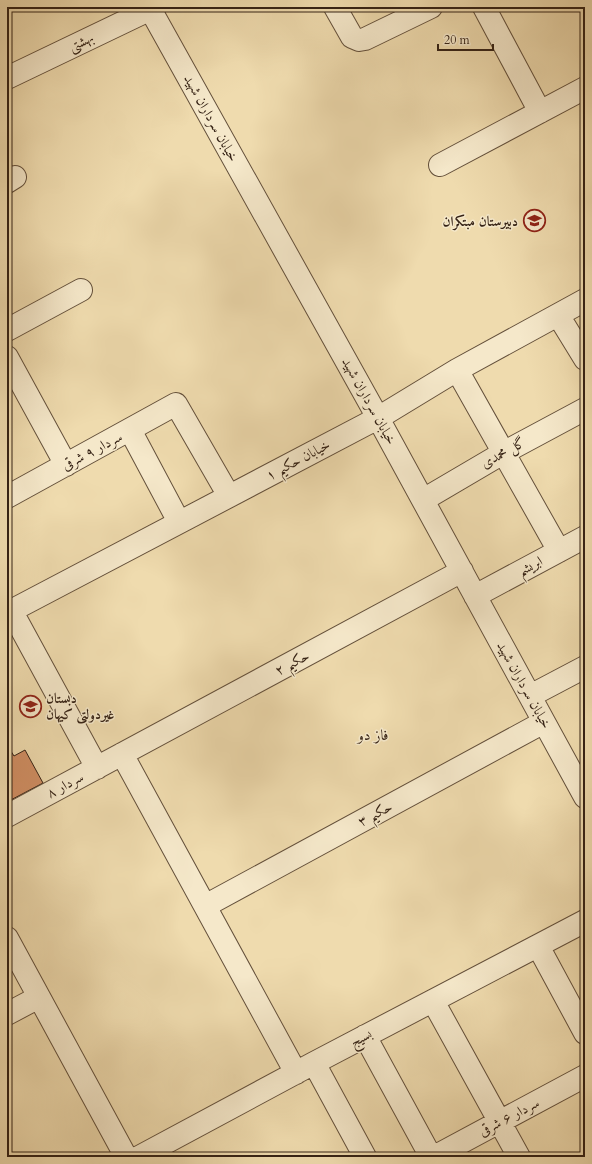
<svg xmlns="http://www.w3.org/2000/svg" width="592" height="1164" font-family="Cardo,Amiri,serif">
  <rect width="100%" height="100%" fill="#efdbae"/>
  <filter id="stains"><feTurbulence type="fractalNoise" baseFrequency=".005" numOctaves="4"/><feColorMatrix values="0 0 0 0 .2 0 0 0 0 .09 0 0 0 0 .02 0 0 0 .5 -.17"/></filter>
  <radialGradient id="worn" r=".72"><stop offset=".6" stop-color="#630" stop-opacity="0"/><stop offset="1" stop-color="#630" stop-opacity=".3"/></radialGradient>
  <path fill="#d18f64" stroke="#352215" d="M7,745l7,11 11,-6 18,33 -36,19z"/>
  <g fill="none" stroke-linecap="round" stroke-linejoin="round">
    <defs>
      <path id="minor" d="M149,7l229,411 207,379
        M335,7l17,30 7,3 6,-1 66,-32
        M484,7l56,105
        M7,78l148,-71
        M440,165l145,-77
        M7,182l8,-5
        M558,315l27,44
        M7,330l74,-40
        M7,357l59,108
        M457,370l102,181
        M130,430l49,92
        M7,497l169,-93 53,92
        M423,500l80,-47 82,-44
        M475,596l110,-59
        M11,610l86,158
        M7,613l371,-195 79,-48 128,-70
        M530,696l55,-29
        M122,754l174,319
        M7,816l455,-245
        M205,906l339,-184
        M7,938l119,219
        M538,946l47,87
        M433,1001l86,156
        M7,1014l32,-17
        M365,1036l66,121
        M314,1063l51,94
        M139,1157l175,-94 271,-142
        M434,1157l151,-81"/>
    </defs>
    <use href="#minor" stroke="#64503b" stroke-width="24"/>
    <use href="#minor" stroke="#f5e8ca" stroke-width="22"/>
  </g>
  <defs>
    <symbol id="school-ring" viewBox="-11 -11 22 22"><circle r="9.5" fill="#f5e8ca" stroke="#8f2418" stroke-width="1.5"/><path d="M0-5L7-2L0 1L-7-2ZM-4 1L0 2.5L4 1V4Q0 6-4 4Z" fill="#8f2418"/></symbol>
  </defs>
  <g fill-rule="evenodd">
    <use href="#school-ring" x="522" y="208" width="25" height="25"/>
    <use href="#school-ring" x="18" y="694" width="25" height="25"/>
  </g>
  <g text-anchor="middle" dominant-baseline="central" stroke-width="3" stroke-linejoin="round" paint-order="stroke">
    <g font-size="14" fill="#352215" stroke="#f5e8ca">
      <text transform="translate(81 42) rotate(-26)">بهشتی</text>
      <text transform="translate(211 118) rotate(61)">خیابان سرداران شهید</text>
      <text transform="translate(369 401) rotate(61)">خیابان سرداران شهید</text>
      <text transform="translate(92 451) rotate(-28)">سردار ۹ شرقی</text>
      <text transform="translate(503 453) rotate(-29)">گل محمدی</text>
      <text transform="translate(298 460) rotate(-28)">خیابان حکیم ۱</text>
      <text transform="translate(530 566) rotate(-28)">ابریشم</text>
      <text transform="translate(292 663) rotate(-28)">حکیم ۲</text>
      <text transform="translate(524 685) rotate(61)">خیابان سرداران شهید</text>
      <text transform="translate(65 785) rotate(-28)">سردار ۸</text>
      <text transform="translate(375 814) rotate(-28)">حکیم ۳</text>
      <text transform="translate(361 1038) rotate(-27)">بسیج</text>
      <text transform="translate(509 1117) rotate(-28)">سردار ۶ شرقی</text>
    </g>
    <g font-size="14" font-weight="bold" fill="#352215" stroke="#f5e8ca" text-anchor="end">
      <text x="518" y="221">دبیرستان مبتکران</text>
      <text x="46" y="698" text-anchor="start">دبستان<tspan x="46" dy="16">غیردولتی کیهان</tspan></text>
    </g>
    <g font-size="15" fill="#352215" stroke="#f5e8ca">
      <text x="373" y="735">فاز دو</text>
    </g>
  </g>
  <rect width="592" height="1164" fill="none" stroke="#efdbae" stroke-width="24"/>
  <rect x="8" y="8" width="576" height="1148" fill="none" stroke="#352215" stroke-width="2"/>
  <rect x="12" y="12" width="568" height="1140" fill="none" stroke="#352215"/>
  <path d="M438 44v6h55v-6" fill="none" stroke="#352215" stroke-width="2"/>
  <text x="444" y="44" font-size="12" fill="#352215" stroke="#f5e8ca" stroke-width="3" paint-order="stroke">20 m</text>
  <rect width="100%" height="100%" filter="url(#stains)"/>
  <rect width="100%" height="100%" fill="url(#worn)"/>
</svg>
